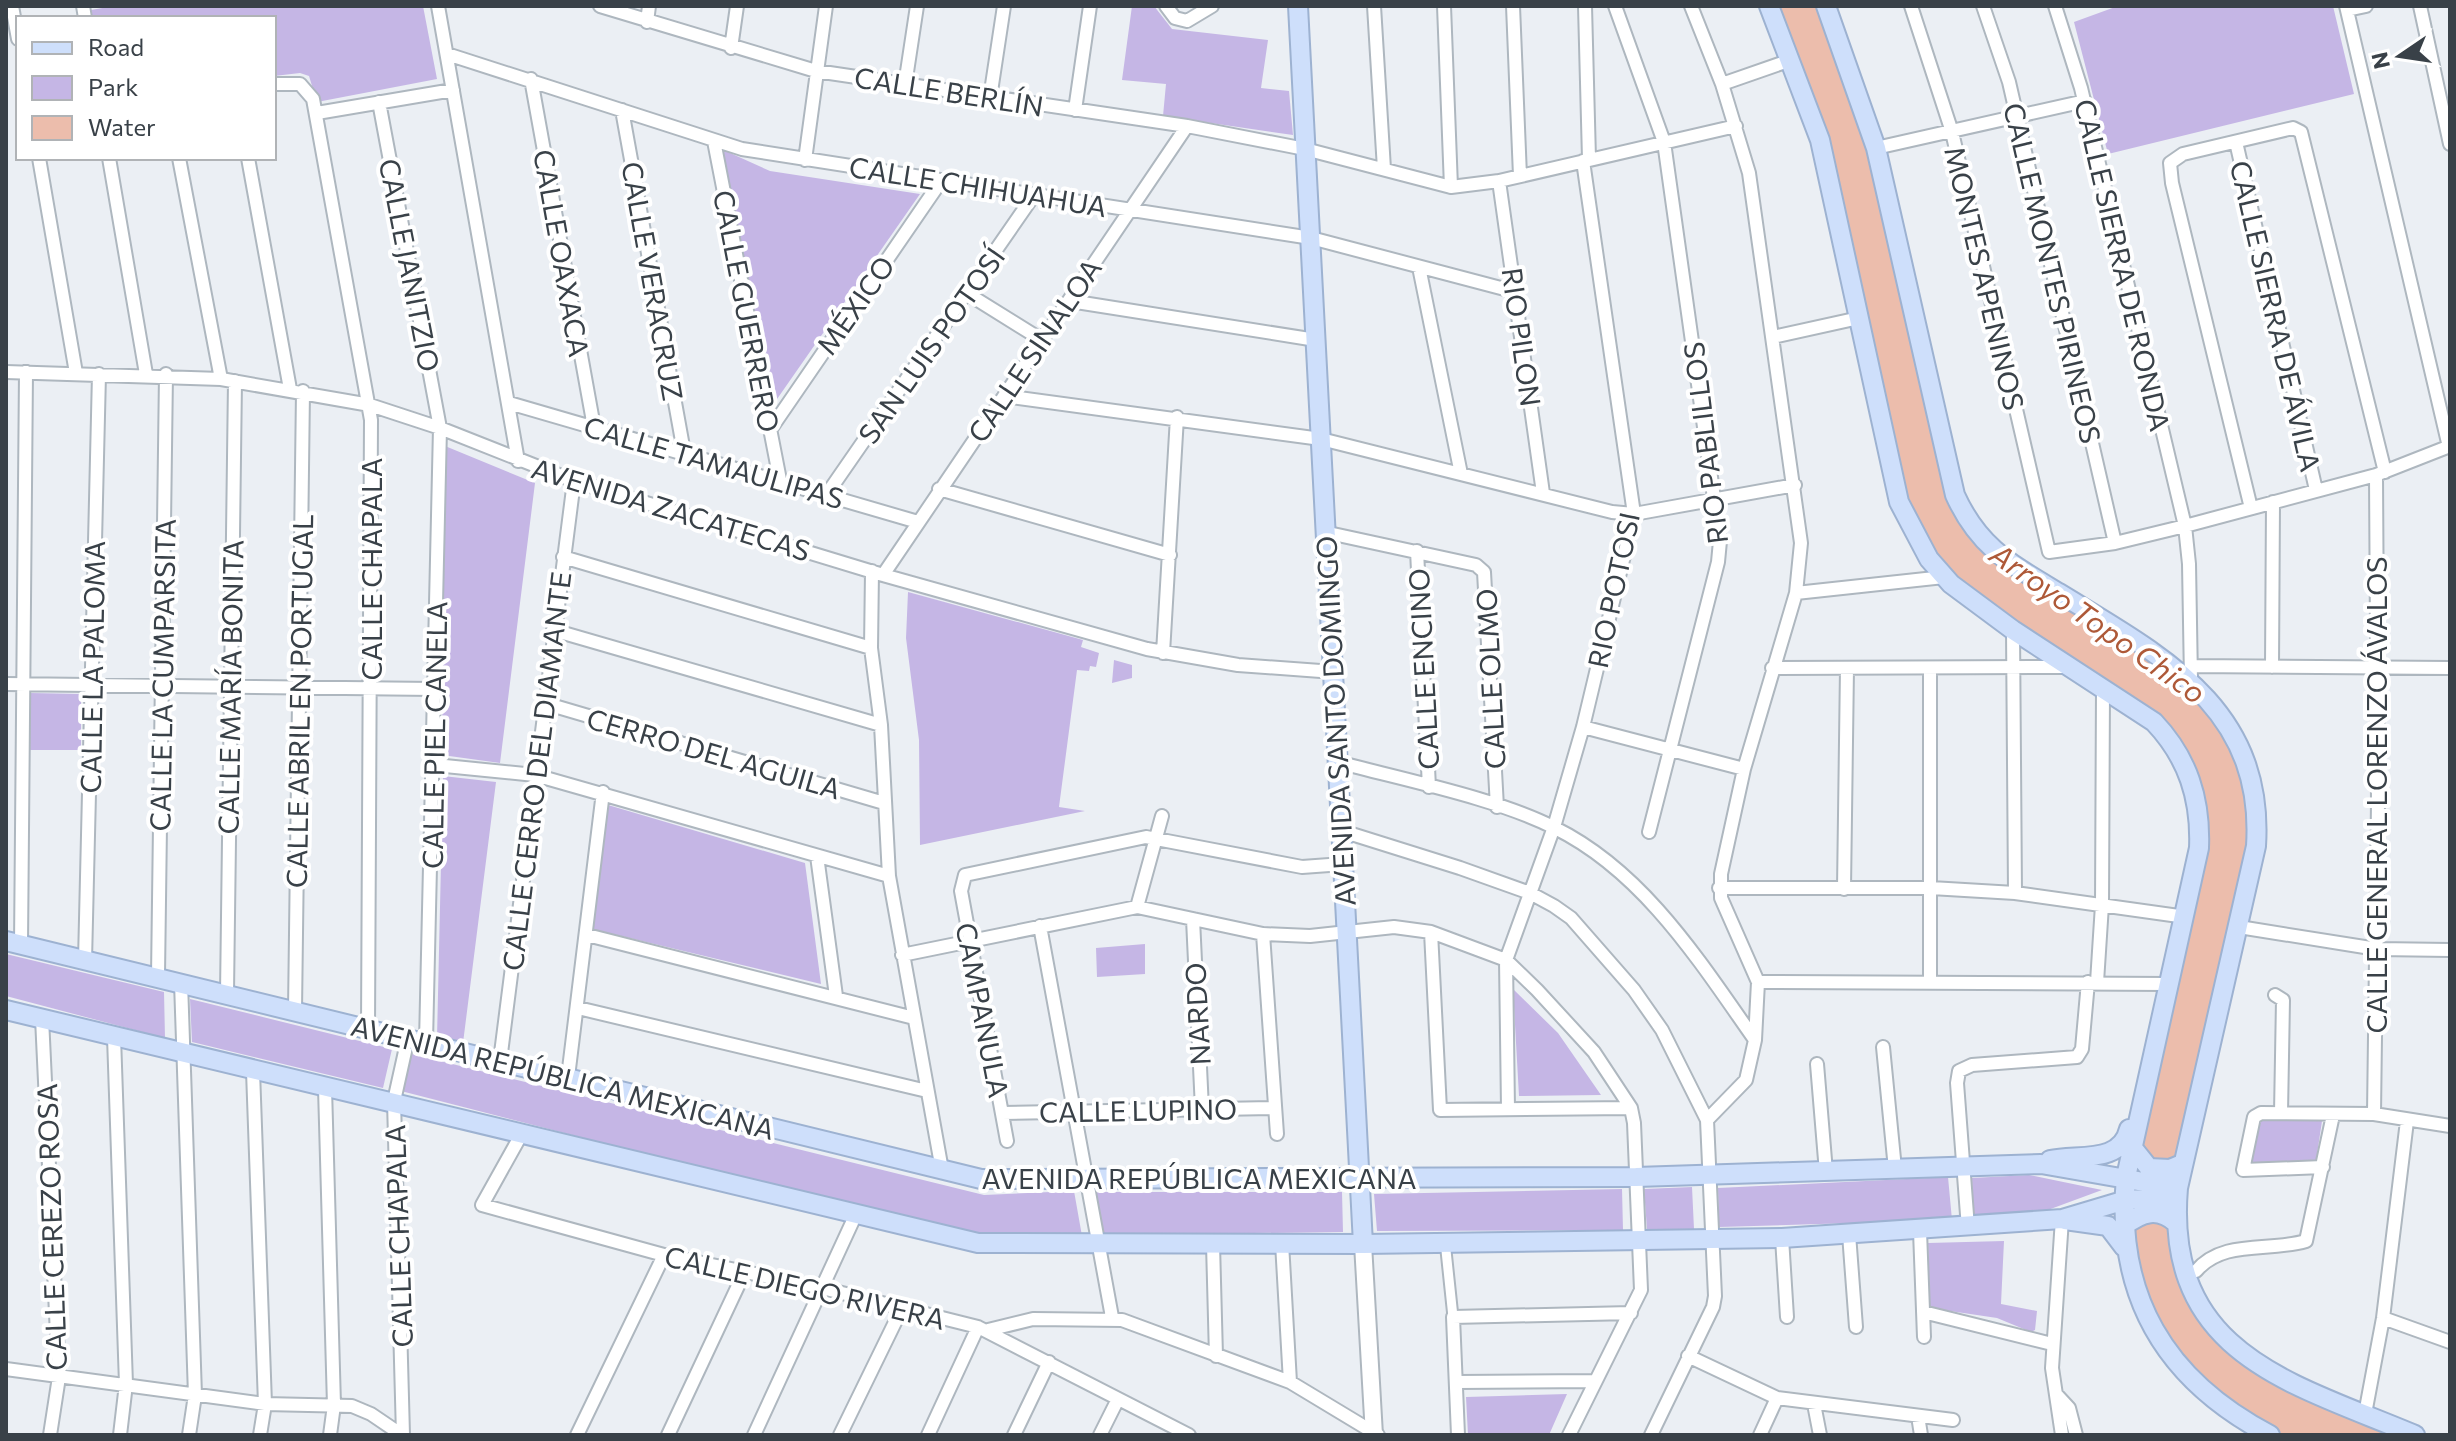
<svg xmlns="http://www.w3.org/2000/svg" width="2456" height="1441" font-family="Commissioner,sans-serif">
  <rect width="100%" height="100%" fill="#ebeff4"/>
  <path fill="#c5b6e5" d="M114,6h309l14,73 -120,23 -8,-26 -9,-3 -26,3v-58h-182l-1,-8z
    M1132,6h22l18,23 96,11 -7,48 28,3 4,44 -130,-19 3,-32 -44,-4z
    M2118,6h215l21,88 -246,60 -34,-132z
    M719,148l51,23 150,23 -152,218z
    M445,446l90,37 -35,280 -58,-8z
    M908,592l175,48 -2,7 18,6 -3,14 -6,-1 -1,5 -12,-1 -18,137 26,4 -165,34 -1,-105 -13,-102z
    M1114,660l18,5v13l-20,5z
    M30,693l51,1v56h-52z
    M443,776l53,6 -33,261 -26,-5z
    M608,805l197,58 16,121 -229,-55z
    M1145,944v30l-48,3 -1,-29z
    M6,954l158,38 1,46 -159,-42z
    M1513,989l45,44 43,62 -82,1z
    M190,999l202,50 -9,39 -191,-46z
    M412,1054l572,141 90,-4 8,45 -108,2 -573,-147z
    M2254,1120l68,1 -6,40 -71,3z
    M2029,1175l73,15 -65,24 -64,5 -1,-41z
    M1948,1177l4,43 -233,7 -1,-39z
    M1692,1187l2,42h-47l-3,-40z
    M1622,1189l1,41 -246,1 -3,-37z
    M1091,1192h251l1,40 -244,3z
    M2004,1241l-3,63 36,7 -2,19 -4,2 -34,-14 -67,-10 -2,-65z
    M1567,1394l-18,41h-81l-2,-38z"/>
  <path fill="#ecbdac" d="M1769,6h57l23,59 118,458 168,117 87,75 33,97 -73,352 7,115 43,67 183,89h-145l-103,-84 -43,-125 76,-403 -31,-84 -218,-155 -40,-54 -80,-343z"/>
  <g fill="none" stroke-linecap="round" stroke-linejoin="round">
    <defs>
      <path id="pedestrian" d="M1445,1241l8,76"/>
      <path id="minor" d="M12,6l6,33
        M83,6l2,12
        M438,6l80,455
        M600,6l216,65 371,55 118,23 146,38 48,-6 237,-55
        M1166,6l9,12 12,3 25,-15
        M1374,6l10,163
        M1444,6l7,181
        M1513,6l7,170
        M1585,6l4,153
        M1615,6l49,136 56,399 -2,21 -69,270
        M1691,6l31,78 27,89 52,370 -5,50 -52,176 -23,105v24l37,84 -3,58 -9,40 -39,40
        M1911,6l41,126 97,420 66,-9 70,-17 191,-51 74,-29
        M1983,6l26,76 106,461
        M2055,6l26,82 104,438 4,38 2,116
        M2346,6l103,441
        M2420,6l30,138
        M2347,10l19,-4
        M647,22l2,-16
        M731,48l6,-42
        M447,54l295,95 569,89 205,54
        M531,79l63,348
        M274,84h26l13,15 58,321 -3,609
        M1722,84l69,-24
        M905,85l12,-79
        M990,98l14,-92
        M379,102l61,326 -14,614
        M622,110l62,342
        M1075,110l15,-104
        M317,113l136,-23
        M714,141l66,339
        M2236,142l80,348
        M1876,148l209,-47
        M39,158l37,215
        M109,158l37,216
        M179,158l42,221
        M248,158l42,231
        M805,160l21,-154
        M1499,181l44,312
        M1419,267l42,207
        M968,294l74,46
        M1070,301l246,39
        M1773,337l86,-19
        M6,372l215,7 149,26 70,23 134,53 309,94 264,74 91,16 96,7
        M1004,396l317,43 291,73 22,2 161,-29
        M509,403l409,119
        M770,430l171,-249
        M939,489l231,66
        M827,494l207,-299
        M2251,508l-79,-325 -2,-20 13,-9 110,-26 8,4 84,340
        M1324,532l152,33 8,7 13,235
        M1417,551l12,236
        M563,557l308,91
        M872,571l-1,77 10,77 8,151 53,294
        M883,575l304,-449
        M1796,593l148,-16
        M553,630l328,95
        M2013,630l2,263
        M1163,653l14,-236
        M2191,666l259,2
        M2272,667l1,-165
        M1772,668l295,-1
        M6,684l429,5
        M544,703l340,100
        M1583,727l161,42
        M1338,762c66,18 158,36 217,66 89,44 145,134 200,212
        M435,765l100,10 354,101
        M1342,831l118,37 70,25 24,13 17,12 63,72 28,40 45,90 8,176 -2,11 -62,128
        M817,856l19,140
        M1719,888h212l84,5 171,24
        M1844,889l3,-221
        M1137,907l25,-91
        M1193,919l9,190
        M1040,926l72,391
        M2239,927l138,22 73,1
        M1431,932l9,178 191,-2
        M1263,934l14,200
        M587,935l327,83
        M21,945l5,-573
        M902,955l235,-48 126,27 47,2 84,-9 37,5 75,28 31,30 57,62 37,56 3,15 7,167 -72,145
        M85,961l14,-587
        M158,976l8,-602
        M181,982l14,413 -6,40
        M1758,982l410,2
        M2097,982l5,-77 1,-217
        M1930,983v-315
        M227,993l8,-612
        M2275,995l8,5 -2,113
        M578,1008l349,83
        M295,1011l8,-620
        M42,1018l17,359 -9,58
        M114,1037l12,347 -6,51
        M1883,1047l12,122
        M500,1061l74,-580
        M1817,1064l9,108
        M253,1071l12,333 -5,31
        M568,1077l35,-285
        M325,1088l9,317 -4,30
        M1508,1109l-2,-149 48,-133 29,-100 51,-213 -51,-353
        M1002,1113l272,-5
        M2374,1114l4,-311 -2,-328
        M521,1135l-39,70 182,50 158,33 156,39 211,108
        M1007,1141l-46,-250 4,-16 181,-38 156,30 41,-3
        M2323,1167l-80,3 11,-53 7,-4 113,1 76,12
        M1968,1228l-11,-145 2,-12 13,-6 105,-8 5,-8 6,-67
        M1920,1231l4,106
        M1849,1234l7,93
        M1782,1238l5,79
        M1282,1243l8,139
        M1213,1244l3,112
        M2196,1271c27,-32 73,-19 110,-30l27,-126
        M1923,1312l129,32
        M2383,1318l67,24
        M988,1330l45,-11 89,1 168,62 88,53
        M1688,1356l89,42 176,22
        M6,1369l259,35 87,2 19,8 31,21
        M1457,1382l138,-1
        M2056,1394l13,14 7,27
        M1814,1404l6,31
        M2365,1414l18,-96 24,-197
        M1918,1416l3,19
        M403,1435l-9,-334 14,-63
        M577,1435l87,-180
        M668,1435l77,-164
        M754,1435l102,-221
        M840,1435l62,-127
        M928,1435l50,-108
        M1014,1435l35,-73
        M1100,1435l18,-36
        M1458,1435l-5,-118 178,-4
        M1760,1435l17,-37
        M2062,1435l-10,-67 10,-149"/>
      <path id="tertiary" d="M1363,1244l11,191"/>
      <path id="secondary" d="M1298,6l65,1238
        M1769,6l51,134 79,362 30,57 22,25 62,46 141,92c34,36 47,77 45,126l-73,329c-11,119 39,203 144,258
        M1826,6l50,142 79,347c24,53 56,69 104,98 101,62 206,114 197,253l-78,342c-14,167 114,195 237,247
        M6,941l975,238 655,-2 405,-13 137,24
        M6,1010l972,233 385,1 419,-6 280,-19 67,-20 47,3
        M2133,1148l16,20 21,1 12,-5
        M2050,1160c29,-6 71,4 79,-31
        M2065,1220l43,6 16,21
        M2124,1226c18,-14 34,-19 52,-3"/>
    </defs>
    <use href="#pedestrian" stroke="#aeb7bf" stroke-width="13"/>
    <use href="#minor" stroke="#aeb7bf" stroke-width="16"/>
    <use href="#tertiary" stroke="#aeb7bf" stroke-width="20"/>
    <use href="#secondary" stroke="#9db2d1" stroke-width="22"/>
    <use href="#pedestrian" stroke="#fff" stroke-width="9"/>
    <use href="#minor" stroke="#fff" stroke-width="12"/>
    <use href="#tertiary" stroke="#fff" stroke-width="16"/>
    <use href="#secondary" stroke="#cedffb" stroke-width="18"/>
  </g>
  <g text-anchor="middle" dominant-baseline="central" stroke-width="8" stroke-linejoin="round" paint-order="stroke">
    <g font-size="28" fill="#394148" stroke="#fff">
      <text transform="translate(949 91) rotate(9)">CALLE BERLÍN</text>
      <text transform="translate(978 186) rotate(9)">CALLE CHIHUAHUA</text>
      <text transform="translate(562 253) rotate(80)">CALLE OAXACA</text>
      <text transform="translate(410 265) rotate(79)">CALLE JANITZIO</text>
      <text transform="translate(2123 265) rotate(77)">CALLE SIERRA DE RONDA</text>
      <text transform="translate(2053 273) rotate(77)">CALLE MONTES PIRINEOS</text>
      <text transform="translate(1985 278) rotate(77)">MONTES APENINOS</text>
      <text transform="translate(653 281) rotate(80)">CALLE VERACRUZ</text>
      <text transform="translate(855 305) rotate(-55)">MÉXICO</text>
      <text transform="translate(747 311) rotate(79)">CALLE GUERRERO</text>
      <text transform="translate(2276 316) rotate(77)">CALLE SIERRA DE ÁVILA</text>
      <text transform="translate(1522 337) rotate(82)">RIO PILON</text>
      <text transform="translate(931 345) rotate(-55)">SAN LUIS POTOSÍ</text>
      <text transform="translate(1034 350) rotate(-56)">CALLE SINALOA</text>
      <text transform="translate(1705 443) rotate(-97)">RIO PABLILLOS</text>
      <text transform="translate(714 462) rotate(16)">CALLE TAMAULIPAS</text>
      <text transform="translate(671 509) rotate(17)">AVENIDA ZACATECAS</text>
      <text transform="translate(371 569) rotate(-90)">CALLE CHAPALA</text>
      <text transform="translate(1613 590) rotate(-78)">RIO POTOSI</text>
      <text transform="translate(92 667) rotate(-89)">CALLE LA PALOMA</text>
      <text transform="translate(1423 669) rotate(-93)">CALLE ENCINO</text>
      <text transform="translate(162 675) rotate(-89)">CALLE LA CUMPARSITA</text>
      <text transform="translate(1490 679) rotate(-93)">CALLE OLMO</text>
      <text transform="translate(230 687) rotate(-89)">CALLE MARÍA BONITA</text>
      <text transform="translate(299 701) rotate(-89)">CALLE ABRIL EN PORTUGAL</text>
      <text transform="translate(1335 721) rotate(-93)">AVENIDA SANTO DOMINGO</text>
      <text transform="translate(434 735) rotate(-89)">CALLE PIEL CANELA</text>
      <text transform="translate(714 753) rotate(16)">CERRO DEL AGUILA</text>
      <text transform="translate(536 771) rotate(-83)">CALLE CERRO DEL DIAMANTE</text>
      <text transform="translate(2376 795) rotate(-90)">CALLE GENERAL LORENZO ÁVALOS</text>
      <text transform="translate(983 1010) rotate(79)">CAMPANULA</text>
      <text transform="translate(1197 1014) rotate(-93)">NARDO</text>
      <text transform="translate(563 1077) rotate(14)">AVENIDA REPÚBLICA MEXICANA</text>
      <text transform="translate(1138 1110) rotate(-1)">CALLE LUPINO</text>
      <text x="1199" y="1178">AVENIDA REPÚBLICA MEXICANA</text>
      <text transform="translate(51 1227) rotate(-92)">CALLE CEREZO ROSA</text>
      <text transform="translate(398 1236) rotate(-92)">CALLE CHAPALA</text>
      <text transform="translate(805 1287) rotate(13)">CALLE DIEGO RIVERA</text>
    </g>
    <g font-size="30" font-style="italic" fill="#ae5938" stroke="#fff">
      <text transform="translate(2099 622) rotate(35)">Arroyo Topo Chico</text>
    </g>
  </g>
  <rect width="2456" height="1441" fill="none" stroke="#394148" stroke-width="16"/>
  <rect x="16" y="16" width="260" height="144" fill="#ffffff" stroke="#b0b3b6" stroke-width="2"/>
  <rect x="32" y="42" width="40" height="12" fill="#cedffb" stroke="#b0b3b6" stroke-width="2"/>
  <text x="88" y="56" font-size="24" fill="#394148">Road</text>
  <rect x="32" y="76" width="40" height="24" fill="#c5b6e5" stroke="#b0b3b6" stroke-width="2"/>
  <text x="88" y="96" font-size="24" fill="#394148">Park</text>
  <rect x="32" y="116" width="40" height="24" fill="#ecbdac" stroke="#b0b3b6" stroke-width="2"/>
  <text x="88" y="136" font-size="24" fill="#394148">Water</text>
  <g transform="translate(2400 56) rotate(257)" stroke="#ffffff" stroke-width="6" paint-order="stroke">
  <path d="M0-6L14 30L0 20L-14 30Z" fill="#394148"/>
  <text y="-12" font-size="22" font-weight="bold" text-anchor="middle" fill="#394148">N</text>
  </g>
</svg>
